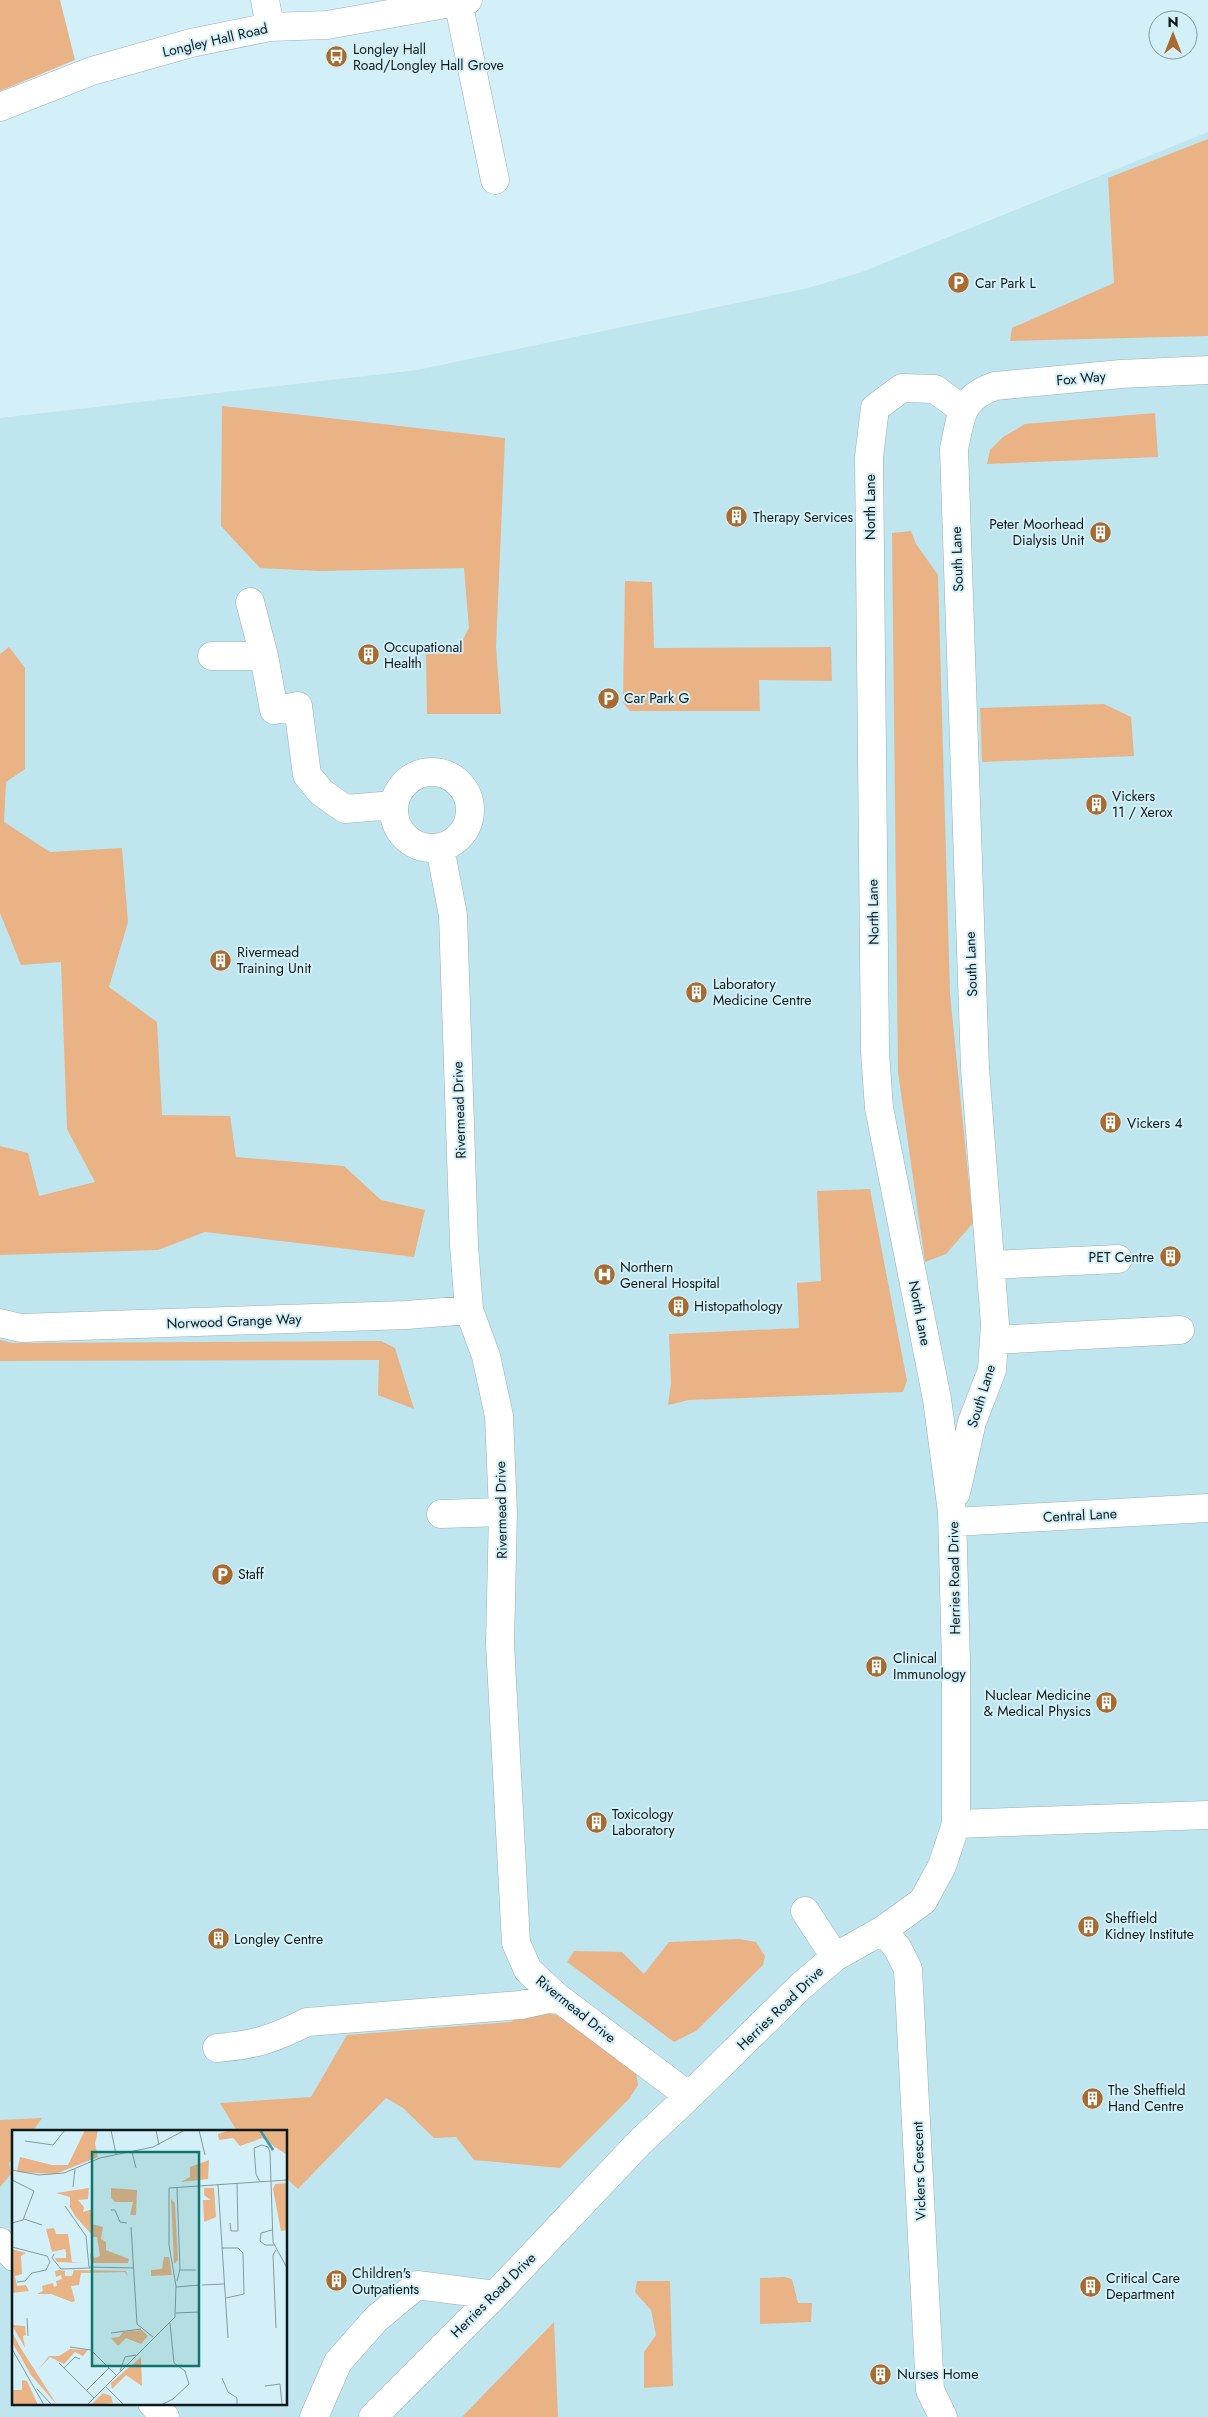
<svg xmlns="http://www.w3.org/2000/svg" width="1208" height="2417" font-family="Jost,sans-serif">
  <rect width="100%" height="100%" fill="#d3f0f8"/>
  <path fill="#bfe5ef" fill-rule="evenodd" d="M1208,132v2285h-1208v-1999l417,-48 391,-82 54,-16zM14,2131h272v272h-272z"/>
  <path fill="#e9b386" d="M0,0h60l15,60 -75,31z
    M1208,139v197l-198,5 2,-13 102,-45 -6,-105z
    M222,406l283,32 -9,209 5,67h-74l-1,-60 32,-5 11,-21 -5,-60 -144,3 -60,-3 -39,-42z
    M1155,413l3,44 -171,7 3,-14 13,-13 22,-13z
    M911,531l5,13 22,31 12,419 23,229 -27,31 -21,8 -27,-190 -6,-539z
    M625,581l27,1 2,66 177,-1 1,34 -73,-1 1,31h-130l-7,-8z
    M9,647l16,21v101l-19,13 -2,40 46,30 72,-4 6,74 -19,65 48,35 5,93 68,1 6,41 108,9 37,34 44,10 -11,47 -209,-25 -47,18 -158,5v-109l28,7 11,43 56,-14 -28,-53 -6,-167 -40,3 -21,-52v-259z
    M1104,704l27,13 3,39 -152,6 -2,-54z
    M870,1189l37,192 -4,11 -214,8 -21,5 3,-22 -2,-49 130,-6 -2,-45 24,-2 -4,-90z
    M0,1340l12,3 369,-2 14,7 19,61 -36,-14 1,-35 -379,1z
    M739,1939l17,3 9,14 -2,9 -67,66 -22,11 -107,-80 7,-11 48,1 22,22 25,-32z
    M522,2011l24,1 17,5 73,55 2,13 -9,14 -69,69 -86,-8 -18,-23 -22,1 -31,-30 -17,-10 -88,91 -12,-11v-47h-49l-17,-28 91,-6 36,-62 164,-13z
    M42,2118l-9,13h-19v26l-5,6 2,11 -11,13v-67z
    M784,2277l8,2 6,24h14l-1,19 -51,2v-46z
    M637,2281h33l3,105 -29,2v-36l12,-17 -5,-25 -16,-18z
    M554,2322l4,95h-96z"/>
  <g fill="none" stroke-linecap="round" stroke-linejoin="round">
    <defs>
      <path id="minor" d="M265,0l5,27
        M458,1l37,179
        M0,107l92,-36 99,-28 79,-16 57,-2 141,-25
        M250,602l14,54
        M212,656h52l10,54 24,-4 9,69 14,17 24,17 49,-4
        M394 810a38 38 0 1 1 76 0a38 38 0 1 1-76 0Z
        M440,848l13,67 11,330 5,65 17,46 13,60 4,96 -3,131 16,300 12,27 29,27 132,99
        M991,1265l127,-6
        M0,1323l21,5 385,-13 63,-5
        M994,1340l186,-10
        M956,1493l16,-71 20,-52 3,-46 -20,-256 -21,-619c7,-32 6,-51 41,-63l126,-12 87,-4
        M441,1514l62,-2
        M953,1522l255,-14
        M956,1824l252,-9
        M805,1911l30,46
        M883,1930l15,19 10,20 22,421 13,27
        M217,2048c38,-3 56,-9 90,-26l214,-17 36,-8
        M0,2242l14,15
        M152,2403l13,14
        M314,2417l24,-55 38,-43 41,-34 78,10
        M373,2417l122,-122 145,-153 49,-46 111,-109 35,-30 48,-27 40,-29 19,-35 14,-42v-161l-4,-151 -15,-113 -58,-291 -4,-56 -6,-595 6,-49 27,-20 33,1 28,21"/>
    </defs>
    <use href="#minor" stroke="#96b1b9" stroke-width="29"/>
    <use href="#minor" stroke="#fff" stroke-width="28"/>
  </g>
  <defs>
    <symbol id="bus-disc" viewBox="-11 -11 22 22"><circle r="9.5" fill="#a96a30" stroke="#d3f0f8"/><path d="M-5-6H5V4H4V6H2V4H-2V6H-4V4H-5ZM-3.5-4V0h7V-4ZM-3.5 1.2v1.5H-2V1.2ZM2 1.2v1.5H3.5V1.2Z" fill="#fff"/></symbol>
    <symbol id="parking-disc" viewBox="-11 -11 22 22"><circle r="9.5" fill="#a96a30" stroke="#d3f0f8"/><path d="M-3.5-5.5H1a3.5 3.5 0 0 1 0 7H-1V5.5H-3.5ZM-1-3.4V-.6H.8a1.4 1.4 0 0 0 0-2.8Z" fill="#fff"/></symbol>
    <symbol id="building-disc" viewBox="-11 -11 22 22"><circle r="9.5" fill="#a96a30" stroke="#d3f0f8"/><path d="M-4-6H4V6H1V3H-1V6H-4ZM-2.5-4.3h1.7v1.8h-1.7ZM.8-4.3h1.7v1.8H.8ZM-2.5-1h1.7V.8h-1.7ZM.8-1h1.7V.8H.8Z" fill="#fff"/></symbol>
    <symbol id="hospital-disc" viewBox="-11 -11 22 22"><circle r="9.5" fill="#a96a30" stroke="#d3f0f8"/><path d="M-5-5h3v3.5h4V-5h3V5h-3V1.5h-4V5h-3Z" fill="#fff"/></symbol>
  </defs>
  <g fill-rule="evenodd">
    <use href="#bus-disc" x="324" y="44" width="25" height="25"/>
    <use href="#parking-disc" x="946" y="270" width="25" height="25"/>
    <use href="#building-disc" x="724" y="504" width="25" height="25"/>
    <use href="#building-disc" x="1088" y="520" width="25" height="25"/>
    <use href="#building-disc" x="356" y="642" width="25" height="25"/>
    <use href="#parking-disc" x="596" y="686" width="25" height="25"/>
    <use href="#building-disc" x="1084" y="792" width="25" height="25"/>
    <use href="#building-disc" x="208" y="948" width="25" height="25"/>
    <use href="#building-disc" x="684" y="980" width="25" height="25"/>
    <use href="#building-disc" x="1098" y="1110" width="25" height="25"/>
    <use href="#building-disc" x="1158" y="1244" width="25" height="25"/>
    <use href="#hospital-disc" x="592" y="1262" width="25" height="25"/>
    <use href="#building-disc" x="666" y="1294" width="25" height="25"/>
    <use href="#parking-disc" x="210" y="1562" width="25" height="25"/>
    <use href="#building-disc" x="864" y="1654" width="25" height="25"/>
    <use href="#building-disc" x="1094" y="1690" width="25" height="25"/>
    <use href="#building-disc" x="584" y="1810" width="25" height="25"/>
    <use href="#building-disc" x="1076" y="1914" width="25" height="25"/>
    <use href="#building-disc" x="206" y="1926" width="25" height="25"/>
    <use href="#building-disc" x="1080" y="2086" width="25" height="25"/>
    <use href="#building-disc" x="324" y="2268" width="25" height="25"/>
    <use href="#building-disc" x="1078" y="2274" width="25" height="25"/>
    <use href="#building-disc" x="868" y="2362" width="25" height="25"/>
  </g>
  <g text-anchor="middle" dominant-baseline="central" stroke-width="4" stroke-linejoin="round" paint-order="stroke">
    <g font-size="14" fill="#0e191b" stroke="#d3f0f8">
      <text transform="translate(215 40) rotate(-13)">Longley Hall Road</text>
      <text transform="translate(1081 378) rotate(-5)">Fox Way</text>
      <text transform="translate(870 507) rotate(-90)">North Lane</text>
      <text transform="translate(957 559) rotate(-92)">South Lane</text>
      <text transform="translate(873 912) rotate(-91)">North Lane</text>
      <text transform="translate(971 964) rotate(-92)">South Lane</text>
      <text transform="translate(459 1110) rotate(-92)">Rivermead Drive</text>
      <text transform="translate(920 1313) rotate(79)">North Lane</text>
      <text transform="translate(234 1321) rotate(-2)">Norwood Grange Way</text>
      <text transform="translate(981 1396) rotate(-73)">South Lane</text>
      <text transform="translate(501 1510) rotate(-91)">Rivermead Drive</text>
      <text transform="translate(1080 1515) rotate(-3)">Central Lane</text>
      <text transform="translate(954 1578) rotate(-91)">Herries Road Drive</text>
      <text transform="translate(780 2008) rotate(-44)">Herries Road Drive</text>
      <text transform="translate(576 2009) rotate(39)">Rivermead Drive</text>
      <text transform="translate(919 2171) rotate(-92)">Vickers Crescent</text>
      <text transform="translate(493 2295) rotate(-45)">Herries Road Drive</text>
    </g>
    <g font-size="14" fill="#0e191b" stroke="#d3f0f8" text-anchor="start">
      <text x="353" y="49">Longley Hall<tspan x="353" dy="16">Road/Longley Hall Grove</tspan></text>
      <text x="975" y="283">Car Park L</text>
      <text x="753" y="517">Therapy Services</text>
      <text x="1084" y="524" text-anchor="end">Peter Moorhead<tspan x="1084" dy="16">Dialysis Unit</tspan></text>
      <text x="384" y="647">Occupational<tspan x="384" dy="16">Health</tspan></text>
      <text x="624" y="698">Car Park G</text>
      <text x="1112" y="796">Vickers<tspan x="1112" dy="16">11 / Xerox</tspan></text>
      <text x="237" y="952">Rivermead<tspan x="237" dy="16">Training Unit</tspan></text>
      <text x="713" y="984">Laboratory<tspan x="713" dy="16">Medicine Centre</tspan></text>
      <text x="1127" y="1123">Vickers 4</text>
      <text x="1154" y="1257" text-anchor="end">PET Centre</text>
      <text x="620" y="1267">Northern<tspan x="620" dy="16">General Hospital</tspan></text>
      <text x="694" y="1306">Histopathology</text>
      <text x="238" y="1574">Staff</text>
      <text x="893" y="1658">Clinical<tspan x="893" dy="16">Immunology</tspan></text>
      <text x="1091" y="1695" text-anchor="end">Nuclear Medicine<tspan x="1091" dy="16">&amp; Medical Physics</tspan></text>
      <text x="612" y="1814">Toxicology<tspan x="612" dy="16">Laboratory</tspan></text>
      <text x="1105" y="1918">Sheffield<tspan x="1105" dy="16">Kidney Institute</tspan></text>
      <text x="234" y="1939">Longley Centre</text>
      <text x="1108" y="2090">The Sheffield<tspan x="1108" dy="16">Hand Centre</tspan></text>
      <text x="352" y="2273">Children's<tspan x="352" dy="16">Outpatients</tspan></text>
      <text x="1106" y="2278">Critical Care<tspan x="1106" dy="16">Department</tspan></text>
      <text x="897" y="2374">Nurses Home</text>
    </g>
  </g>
  <g transform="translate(12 2130)">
    <rect width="275" height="275" fill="#d3f0f8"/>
    <path d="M73,0h13l-3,14 3,13 -43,17 -38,-2 3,-15 32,8h16zM219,0h56v25l-25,-17 -22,8 -7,-8 -14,2 -1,-6zM197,30l-1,19 -27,3 9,-5v-10zM275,53v47l-6,1 -8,-42 2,-5zM77,58l-1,11 -10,1 6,7 -1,5 10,-3 -1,15 11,3 -2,12 5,3v8l23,9 -1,4h-37l-1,-10 5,5 5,-2 -3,-19h-3l-19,-21 -5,-9v-10l-14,-4zM99,58l26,2 -1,25h-6l3,-13h-18l-4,-4zM192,58h10l2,29 -12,5 -1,-22h8l-7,-5zM159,69l4,4 3,57 -4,4zM42,98l2,6h12l4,28 13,1 -28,-1 -2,-4h11v-5l-1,-4 -13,3 -6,-23zM0,119l14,4 -5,3 1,18 -7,2 2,10 9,-1 3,6 -17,2zM152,127h5l3,18 -21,1v-6l11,-1zM47,140l6,1v5h7l2,-6 52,1 2,6 -3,-5 -44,1 -2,12 -8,1 4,15 -3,1 -21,-8h-14l6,-3 -1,-5 11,-3 1,4 3,-1 -1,-5 6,-2 -1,-4 -5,2 -1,-6zM0,195l13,1 1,9 -3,1 2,12zM130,200l6,6 -7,8 -15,-6 -8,8 -7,-8 8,-1 4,-5zM0,202l8,15 37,58 -26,-30 -19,-33zM58,219l18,1 -5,6 -8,-4 -11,12 -14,-7 -12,13 11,-14h10zM129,227l1,29 -16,-11 -14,14 -1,-6zM10,250l5,1 11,24h-26v-15h10zM91,263l8,3 2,7 -22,2z" fill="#e9b386"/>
    <path fill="none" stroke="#349cb4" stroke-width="2.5" d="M248,0l13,20"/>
    <path fill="none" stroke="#849aa0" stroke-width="1" d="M99,0l5,24M144,0l3,15M187,0l6,25M13,11l28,4 12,-15M120,22l4,16M0,40l27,5 25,-2 36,-15 53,-11 32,-17M0,50l22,11 -11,29 -11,3M248,52l-4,-8 -2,-26 8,-3 6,2 2,5 3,90 14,26M206,54l10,154M61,57l2,-18M165,58l3,81 -3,12M53,76l21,30 3,31 44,1M99,80h4l5,12 7,1M12,89l18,6M218,93l1,8h7l-1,-48M119,97l6,97 16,13M260,100l-11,3 -1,8 5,4h9M0,117l35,9 3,6 -4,8 -14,3 -7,8 -8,1M210,118h16l5,5 1,41 -18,4M264,120l-3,5 3,73M42,124l-2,4 9,11 29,-1M168,140h16M190,155l22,-1M164,157l24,-2M164,183l23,-1M15,188l1,18M99,203l30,-4M58,217l21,3 25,25M0,219l32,56M47,233l35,35M52,238l11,-11 5,2M108,241l5,-14 11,-2M210,248l6,14 9,6v7M93,256l19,19M253,256l15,-2 2,21M25,259l15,16M75,260l22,-22M75,275l88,-88 1,-31 -7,-41v-57l118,-8M149,275l12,-6 16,-15 -4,-13 -11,-8 -4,-40"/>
    <path fill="#0f766e" fill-opacity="0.15" stroke="#0f766e" stroke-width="2.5" d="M80,22h107v214h-107z"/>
    <rect width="275" height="275" fill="none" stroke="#0e191b" stroke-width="2.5"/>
  </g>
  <g transform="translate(1173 35)"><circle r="24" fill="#d3f0f8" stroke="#849aa0"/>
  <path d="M0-4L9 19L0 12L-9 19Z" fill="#a96a30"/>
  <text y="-8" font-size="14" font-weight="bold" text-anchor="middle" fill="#0e191b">N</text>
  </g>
</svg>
